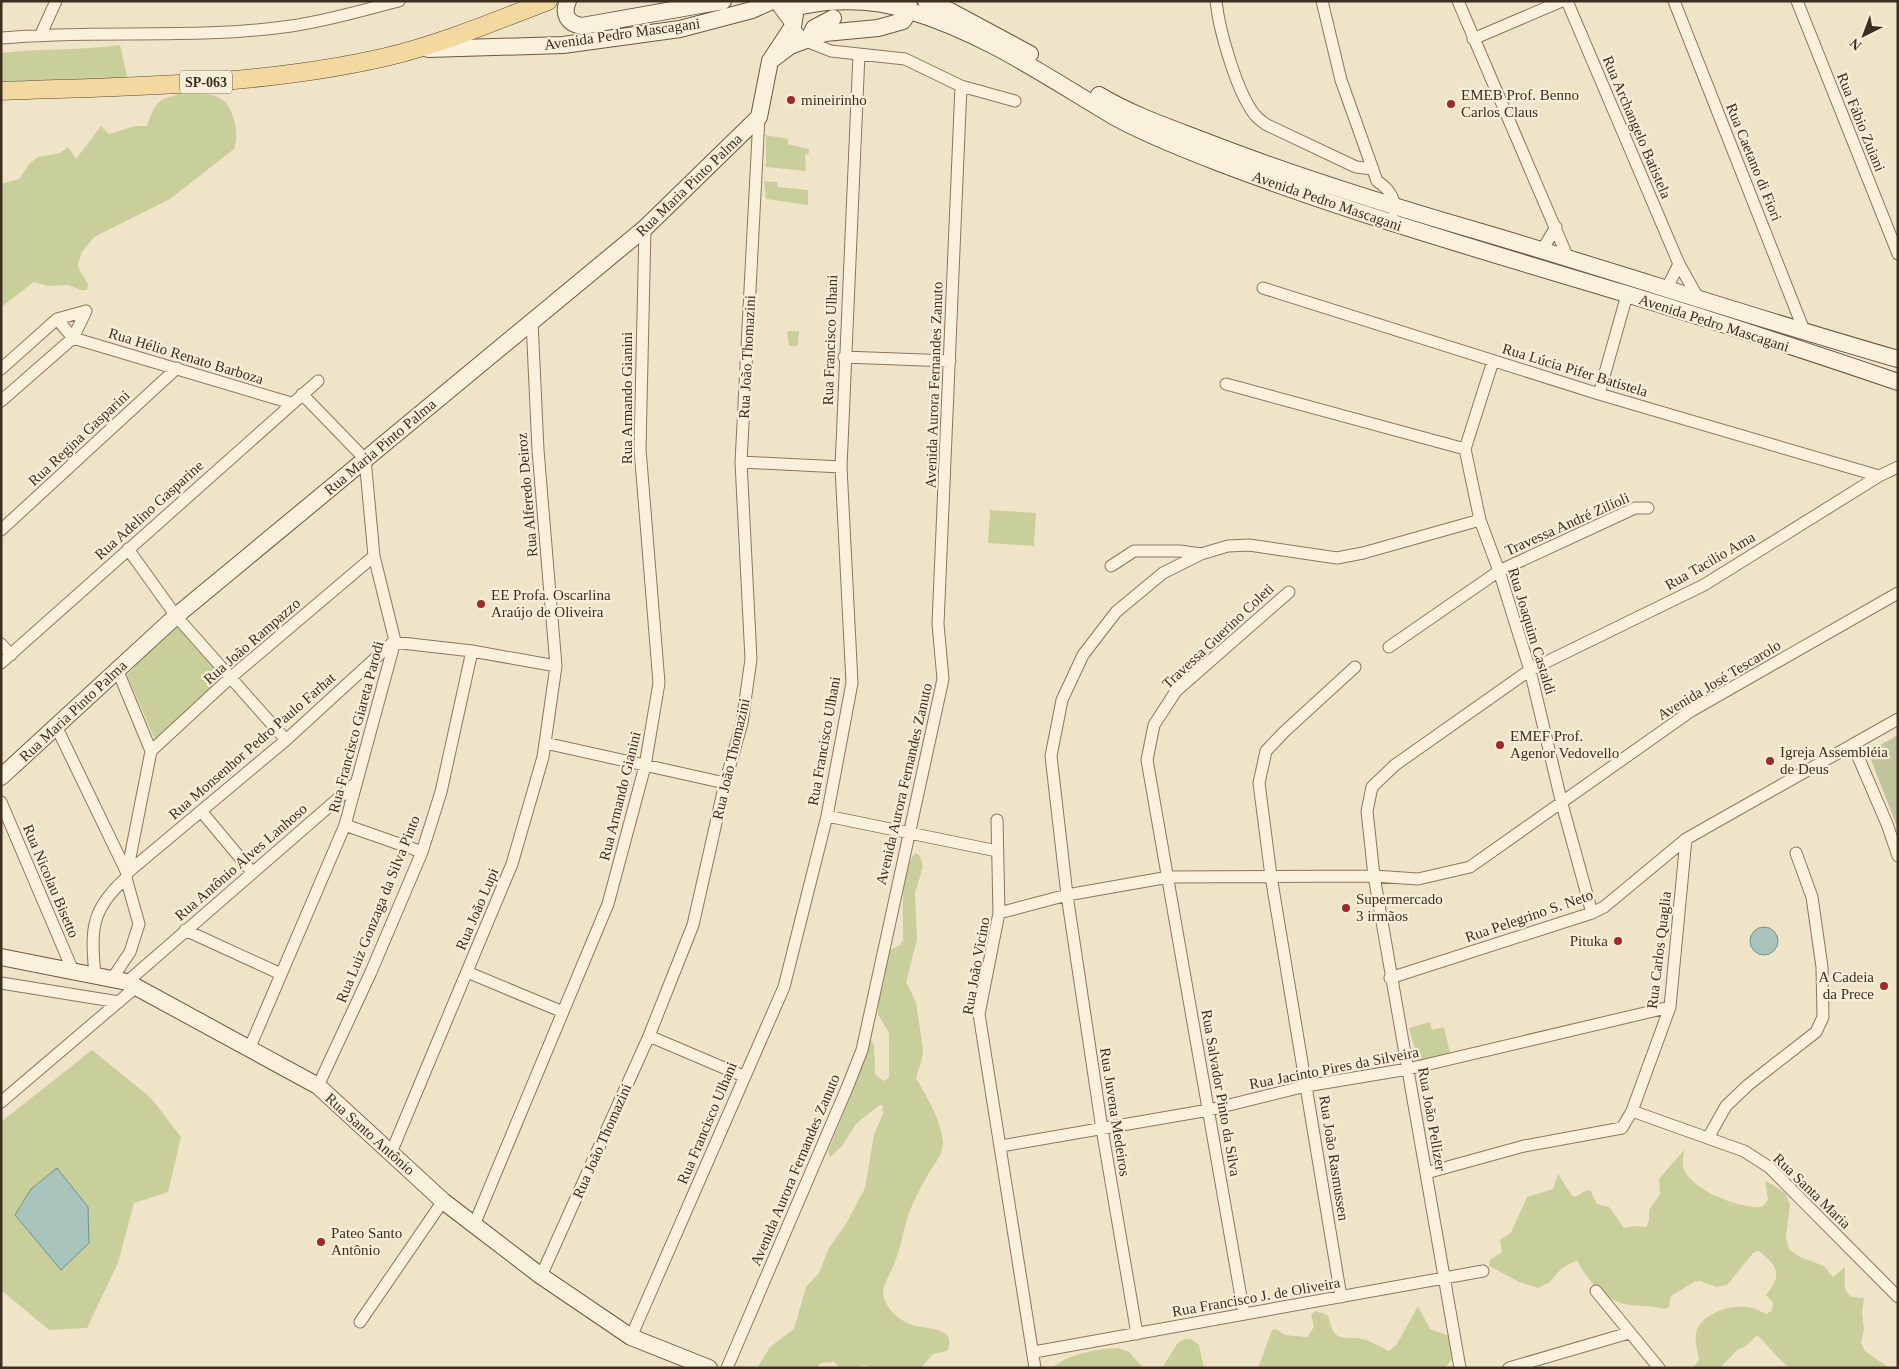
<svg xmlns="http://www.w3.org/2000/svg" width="1899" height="1369" font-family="'Times New Roman',serif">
  <rect width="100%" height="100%" fill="#f0e4c8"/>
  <path fill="#c9cf9b" d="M120,45l9,39 -128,6v-37c40,-5 79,-2 119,-8z
    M180,94c12,0 30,-2 40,4 14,8 20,37 14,51l-64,50 -76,38 -12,15 -4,12 1,5 9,15 -1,6h-6l-13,-5 -20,1 -14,-4 -33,25v-123l18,-5 11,-16 8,-6 22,-4 8,-6 8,12 25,-33 8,8 26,-8h12c8,-23 9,-26 33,-32z
    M766,135l22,4v5l21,5v4l-4,2 1,16 -40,-4z
    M764,181l13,1 1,5 30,3v15l-42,-6z
    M787,331h12l-1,15h-9z
    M990,510l46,3 -2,33 -46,-3z
    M177,624l45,54 -67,62 -28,-65 24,-27z
    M916,853l4,3 3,11 -8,26 2,47 -11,42 10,20 7,47 -1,10 -6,19c11,20 26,42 27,66 0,12 -12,23 -17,34 -8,14 -17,32 -21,48 -3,11 -5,23 -9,33 -3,10 -9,18 -12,28 -5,15 12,32 26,37 14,6 49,2 37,27l-14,3 -12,14h-48l-9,-3 -7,3h-17l-6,-6 -13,1 -5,5h-59l13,-21 24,-18 12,-42 13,-14 10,-25 17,-24 19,-36 9,-53 9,-22 -1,-8 -4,1 -22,18 -14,22 -12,11 -2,-6 30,-74 11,-39 5,7 1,29 9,7 5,-3v-45l-11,-19v-13l6,-20 2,-29 14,-7 3,-5c1,-23 -5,-71 13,-87z
    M1430,1022l2,8 12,-3 6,26 -32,8 -9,-33z
    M92,1050l59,48 30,39 -13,55 -34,11 -16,60 -31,65 -38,2 -48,-40v-168z
    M1684,1150c0,5 -2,11 -1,16 5,24 58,43 79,41l6,-7 -3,-20 20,13 5,11 -4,34 3,11 11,8 24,9 9,11 12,-10c0,12 -3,22 6,30l13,1 -2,14 2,17 -3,13 4,9 24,17h-99c-13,-9 -22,-23 -33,-33l-11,11 -9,4 -17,18h-27l6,-8c-1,-8 -5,-20 -3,-27 5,-21 38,-30 56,-25 5,1 10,4 14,6l6,-3 1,-8 -7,-8c16,-20 13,-28 -7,-44l-5,1 -27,33 -10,2 -17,-6 -6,1 -23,14 -2,11 -5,2c-13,-4 -26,-2 -39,-5 -22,-5 -39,-25 -48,-44l-16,9 -12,14 -11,5 -19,-6 -30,-16 1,-6 12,-8 -2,-12 11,-8 16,-35 26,-8 5,-15 14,22 3,1 10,-6 5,-1 7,14 12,3 15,21 11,-2 11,1 3,-6v-11l11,-16 -1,-15z
    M1418,1306l12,23 19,7 4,4 -2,20 -6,8h-187l14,-38 4,-1 9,6 22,2 7,-10 -3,-13 5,-3 12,4c7,33 16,18 38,25 8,3 16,7 23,11l8,-7z
    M1184,1339h7l8,6 5,23h-42l15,-24z
    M1118,1348l11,4 14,16h-91c16,-14 45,-19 66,-20z"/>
  <path fill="#bfc49a" d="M1898,735v94l-30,-77z"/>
  <path fill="#a9c4bc" stroke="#6f938a" d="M1750 941a14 14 0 1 1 28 0a14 14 0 1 1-28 0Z
    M57,1168l31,39 1,36 -28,27 -46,-55 16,-26z"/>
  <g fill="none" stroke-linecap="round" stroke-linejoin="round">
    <defs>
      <path id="street" d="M774,1l29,39 28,11 74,8 56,27 54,15
        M1216,1c3,29 21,92 39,114 3,4 8,7 12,10l89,42 17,2
        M1322,1l19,79 36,101c12,8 18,16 17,30
        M1458,1l110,257
        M1567,1l112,263 19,34
        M1674,1l131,332
        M1797,1l101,253
        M41,34l15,-33
        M1,38c96,-9 194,2 290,-12 36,-5 72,-16 108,-25
        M1473,39l89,-38
        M1542,250l14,-23
        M1263,288l336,106 280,82
        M1667,288l12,-24
        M57,319l16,19 218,65
        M844,357l106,4
        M1493,361l-28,88 15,71 19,51 31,99 32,134 30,109
        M1,369l56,-50 29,-8
        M1226,384l239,65
        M1599,394l28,-99
        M1,401l72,-63 13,-27
        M741,462l100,5
        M1,530l176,-162
        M128,549l48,67 110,124
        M1111,566l23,-15h46l21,3
        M1,644l10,11
        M1389,647l110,-76 136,-63h13
        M1,663l317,-282
        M117,669l34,82
        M56,726l71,147 159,-133 107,-98 79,9 84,15
        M545,743l180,40
        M1853,745l34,79 11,32
        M151,751l79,-73 144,-122
        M1,802l72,169
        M201,811l51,61
        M827,816l170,35
        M997,820l2,93 -20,101 56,354
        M345,825l77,27
        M999,913l68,-18 102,-18 205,-1 44,3 52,-12 221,-156 207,-118
        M185,930l96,44
        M467,972l96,40
        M95,976c-4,-46 -5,-66 31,-98
        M1390,978l202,-65 12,-6 82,-68
        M112,979l18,-27 9,-28 -13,-46 25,-127
        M127,982l229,-199
        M1,983l118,19
        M649,1036l94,40
        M250,1047l95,-222 50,-184 -21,-85 -9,-97 -63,-65
        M318,1086l53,-114 51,-120 19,-60 31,-141
        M1,1102l135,-115
        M1632,1111l112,40 25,16 129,130
        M1708,1138l18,-32 22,-21 68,-53 7,-15 -1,-50 -10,-70 -16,-44
        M1001,1146l208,-36 97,-24 102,-17 262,-62
        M391,1153l121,-289 31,-107 13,-91 -18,-216 -6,-129
        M1426,1173l98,-27 98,-18 10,-17 38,-104 16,-168 212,-120
        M474,1225l134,-321 37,-138 14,-83 -19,-234 5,-221
        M541,1276l108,-240 44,-111 32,-142 17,-60 9,-64 -10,-197 18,-345
        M1596,1291l63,77
        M1341,1297l-70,-421 -12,-93 7,-32 18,-19 71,-65
        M1244,1314l-97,-554 7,-35 22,-34 113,-99
        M360,1322l83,-121
        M1137,1334l-35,-205 -35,-234 -16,-139 11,-56 21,-45 33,-43 47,-39 38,-19 27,-8 21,-1 88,13 26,-5 117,-33
        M631,1337l153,-350 43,-171 25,-133 -11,-216 18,-413
        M1034,1352l449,-81
        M727,1368l120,-280 15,-38 81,-371 -5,-55 23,-538
        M1460,1368l-86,-492 -7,-65 5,-24 23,-22 135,-95 174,-85 175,-109 19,-9
        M1509,1368l120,-35"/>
      <path id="secondary" d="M568,1c-6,13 0,23 14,25l141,-25
        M775,1c29,10 26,3 52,1 28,-2 57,0 83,9 74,22 137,66 203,105 28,16 73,34 104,46 133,51 270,90 406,131 92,28 184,58 275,89
        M926,1l24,10 80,43
        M810,36l4,-8 19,-10
        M428,49l135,-4 117,-16 72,-19 20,-9
        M774,58l16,-12 35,-13 53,-5 25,-7 7,-11 -2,-9
        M1099,95c33,20 72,33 108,47 90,35 181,63 274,90 139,41 277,87 417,127
        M1,777l175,-161 469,-388 114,-111 11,-56 23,-35 3,-18 5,-7
        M1,957l126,25 191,104 125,115 98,75 90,61 78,31"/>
      <path id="primary" d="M1,91c129,-5 259,-5 385,-34 55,-13 109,-36 162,-56"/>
    </defs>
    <use href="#street" stroke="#8d765c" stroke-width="13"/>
    <use href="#secondary" stroke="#6f573f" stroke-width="18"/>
    <use href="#primary" stroke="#5b4430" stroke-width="19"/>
    <use href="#street" stroke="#faf1dc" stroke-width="11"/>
    <use href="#secondary" stroke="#faf1dc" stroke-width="16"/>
    <use href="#primary" stroke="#f3d9a0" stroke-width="18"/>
  </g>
  <g fill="#9e2a2b" stroke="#f7eed8" stroke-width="2">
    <circle cx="791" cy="100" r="5"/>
    <circle cx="1451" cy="104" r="5"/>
    <circle cx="481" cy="604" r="5"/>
    <circle cx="1500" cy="745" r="5"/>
    <circle cx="1770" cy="761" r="5"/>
    <circle cx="1346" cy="908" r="5"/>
    <circle cx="1618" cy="941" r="5"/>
    <circle cx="1884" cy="986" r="5"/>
    <circle cx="321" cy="1242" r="5"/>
  </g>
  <g text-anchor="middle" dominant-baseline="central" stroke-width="4.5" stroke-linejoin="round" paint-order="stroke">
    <rect fill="#f7eed8" stroke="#756857" stroke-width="1" x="180" y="70.5" width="52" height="23" rx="4"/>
    <g font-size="14" font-weight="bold" fill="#3d2e20">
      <text x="206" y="82">SP-063</text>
    </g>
    <g font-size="15" fill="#3d2e20" stroke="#f7eed8">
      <text transform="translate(622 34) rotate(-8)">Avenida Pedro Mascagani</text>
      <text transform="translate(1861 122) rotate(68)">Rua Fábio Zuiani</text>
      <text transform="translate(1637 127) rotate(67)">Rua Archangelo Batistela</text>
      <text transform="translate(1754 162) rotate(68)">Rua Caetano di Fiori</text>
      <text transform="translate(689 185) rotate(-44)">Rua Maria Pinto Palma</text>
      <text transform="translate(1327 201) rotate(19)">Avenida Pedro Mascagani</text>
      <text transform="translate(1714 323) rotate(18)">Avenida Pedro Mascagani</text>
      <text transform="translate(830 340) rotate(-88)">Rua Francisco Ulhani</text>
      <text transform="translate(186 356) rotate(17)">Rua Hélio Renato Barboza</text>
      <text transform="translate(747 357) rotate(-87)">Rua João Thomazini</text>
      <text transform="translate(1575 370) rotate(17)">Rua Lúcia Pifer Batistela</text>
      <text transform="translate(934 385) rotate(-88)">Avenida Aurora Fernandes Zanuto</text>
      <text transform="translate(627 398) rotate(-90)">Rua Armando Gianini</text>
      <text transform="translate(79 438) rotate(-43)">Rua Regina Gasparini</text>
      <text transform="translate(380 447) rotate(-40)">Rua Maria Pinto Palma</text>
      <text transform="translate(527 495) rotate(-95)">Rua Alferedo Deiroz</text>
      <text transform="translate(149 510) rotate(-42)">Rua Adelino Gasparine</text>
      <text transform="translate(1567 524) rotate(-24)">Travessa André Zilioli</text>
      <text transform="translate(1710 561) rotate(-30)">Rua Tacilio Ama</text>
      <text transform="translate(1532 631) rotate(73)">Rua Joaquim Castaldi</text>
      <text transform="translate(1218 636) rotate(-43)">Travessa Guerino Coleti</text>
      <text transform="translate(252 641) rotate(-41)">Rua João Rampazzo</text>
      <text transform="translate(1719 680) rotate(-31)">Avenida José Tescarolo</text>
      <text transform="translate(73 711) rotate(-43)">Rua Maria Pinto Palma</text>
      <text transform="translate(356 727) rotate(-75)">Rua Francisco Giareta Parodi</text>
      <text transform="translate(824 741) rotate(-80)">Rua Francisco Ulhani</text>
      <text transform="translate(252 746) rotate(-41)">Rua Monsenhor Pedro Paulo Farhat</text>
      <text transform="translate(731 759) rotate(-77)">Rua João Thomazini</text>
      <text transform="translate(904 784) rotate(-77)">Avenida Aurora Fernandes Zanuto</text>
      <text transform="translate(620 796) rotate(-76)">Rua Armando Gianini</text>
      <text transform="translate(241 862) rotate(-41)">Rua Antônio Alves Lanhoso</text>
      <text transform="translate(51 881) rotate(67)">Rua Nicolau Bisetto</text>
      <text transform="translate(378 909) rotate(-68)">Rua Luiz Gonzaga da Silva Pinto</text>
      <text transform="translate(477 909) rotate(-67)">Rua João Lupi</text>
      <text transform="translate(1529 916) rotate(-19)">Rua Pelegrino S. Neto</text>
      <text transform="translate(1659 950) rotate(-83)">Rua Carlos Quaglia</text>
      <text transform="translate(976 966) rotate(-80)">Rua João Vicino</text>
      <text transform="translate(1334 1068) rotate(-11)">Rua Jacinto Pires da Silveira</text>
      <text transform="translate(1221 1093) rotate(80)">Rua Salvador Pinto da Silva</text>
      <text transform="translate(1115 1112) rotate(81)">Rua Juvena Medeiros</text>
      <text transform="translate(1432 1119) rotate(80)">Rua João Pellizer</text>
      <text transform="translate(707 1123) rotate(-67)">Rua Francisco Ulhani</text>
      <text transform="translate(370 1134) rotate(42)">Rua Santo Antônio</text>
      <text transform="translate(602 1141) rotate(-66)">Rua João Thomazini</text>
      <text transform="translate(1334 1158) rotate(81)">Rua João Rasmussen</text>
      <text transform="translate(795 1170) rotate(-67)">Avenida Aurora Fernandes Zanuto</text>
      <text transform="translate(1812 1191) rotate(44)">Rua Santa Maria</text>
      <text transform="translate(1256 1297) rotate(-10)">Rua Francisco J. de Oliveira</text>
    </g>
    <g font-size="15" fill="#3d2e20" stroke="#f7eed8" text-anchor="start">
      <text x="1461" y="95">EMEB Prof. Benno<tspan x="1461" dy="17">Carlos Claus</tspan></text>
      <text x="801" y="100">mineirinho</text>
      <text x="491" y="595">EE Profa. Oscarlina<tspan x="491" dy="17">Araújo de Oliveira</tspan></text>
      <text x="1510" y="736">EMEF Prof.<tspan x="1510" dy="17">Agenor Vedovello</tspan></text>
      <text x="1780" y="752">Igreja Assembléia<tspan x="1780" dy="17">de Deus</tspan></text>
      <text x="1356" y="899">Supermercado<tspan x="1356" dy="17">3 irmãos</tspan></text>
      <text x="1608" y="941" text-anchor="end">Pituka</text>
      <text x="1874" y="977" text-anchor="end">A Cadeia<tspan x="1874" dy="17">da Prece</tspan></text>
      <text x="331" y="1233">Pateo Santo<tspan x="331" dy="17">Antônio</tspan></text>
    </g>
  </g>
  <rect width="1899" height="1369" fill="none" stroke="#3d2e20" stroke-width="5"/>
  <g transform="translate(1864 35) rotate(222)" stroke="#f7eed8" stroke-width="4" paint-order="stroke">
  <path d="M0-4L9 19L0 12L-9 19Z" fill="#3d2e20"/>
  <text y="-8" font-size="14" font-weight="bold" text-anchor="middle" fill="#3d2e20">N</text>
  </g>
</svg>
